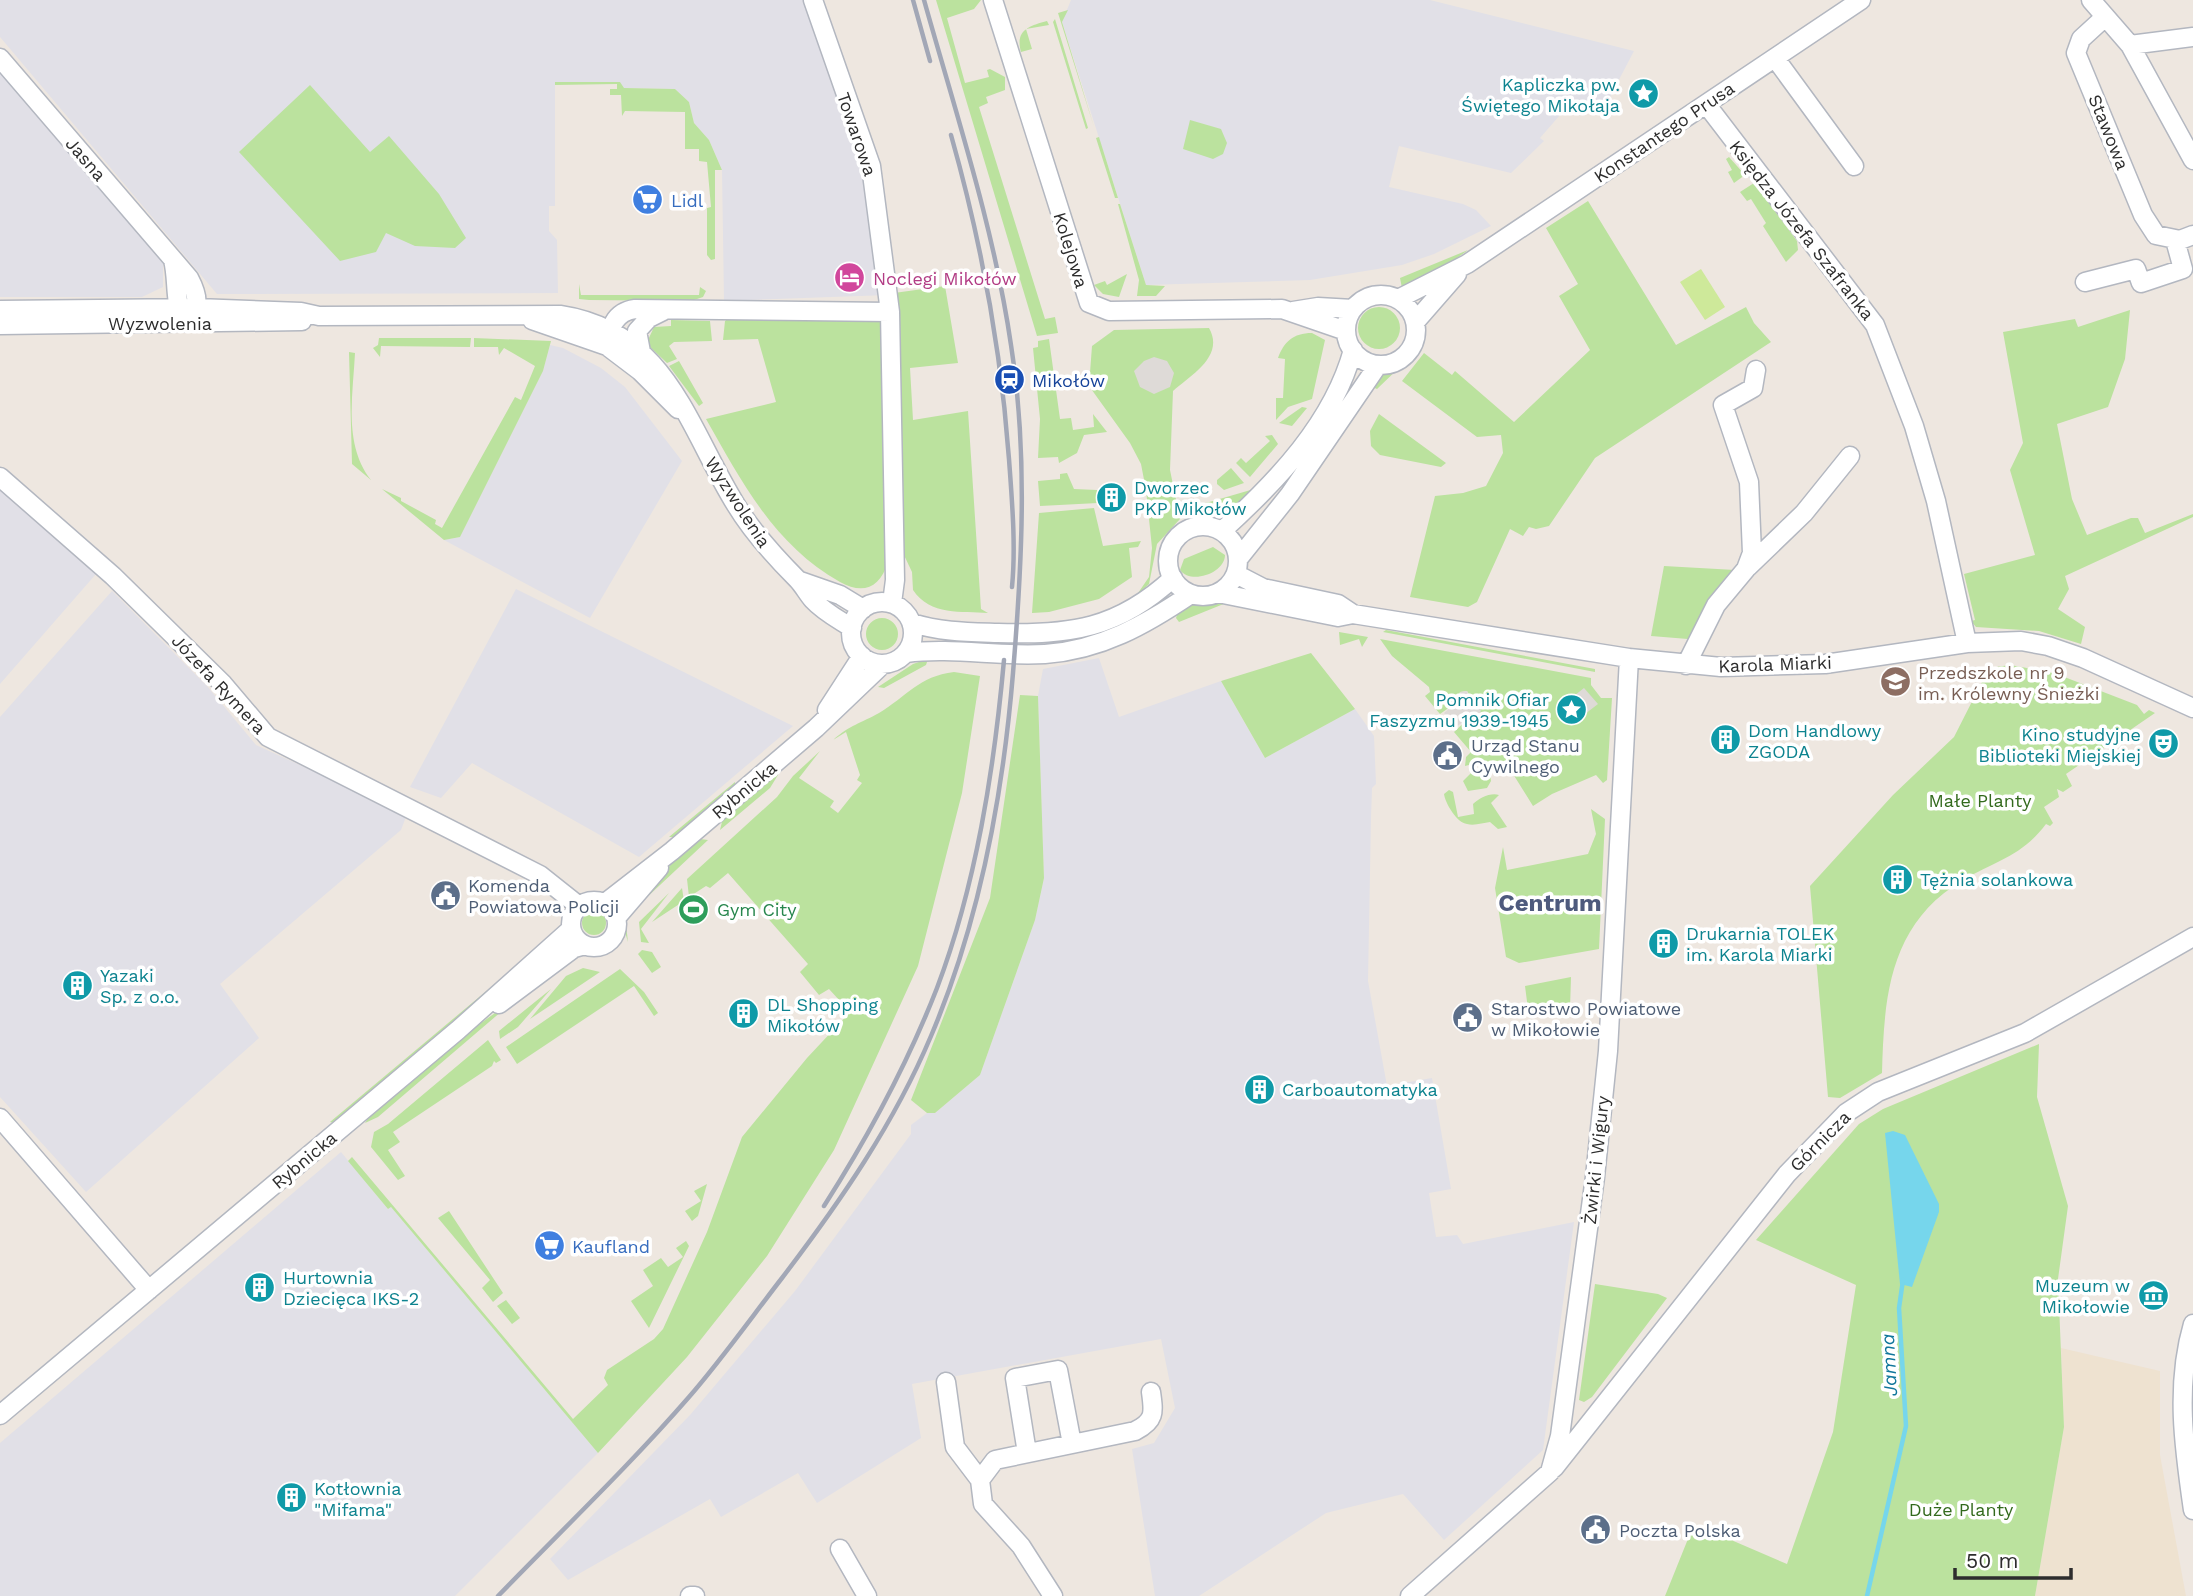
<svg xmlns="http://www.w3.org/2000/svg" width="2193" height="1596" font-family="'Work Sans',sans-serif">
  <rect width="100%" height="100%" fill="#eee7e0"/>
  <path fill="#e1e0e7" d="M0,0h816l50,154 21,141 -163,6 -2,-131 -13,-30 -15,-17 -5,-21 -14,-13 -52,-1 -3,-6h-65v124h-6v25l8,9 1,53 -341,1 -217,-257z
    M1071,0h359l204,51 -33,63 -34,-7 -27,31 4,3 -33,32 -112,-27 -10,41 74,17 13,6 15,16 -57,28 -32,11 -92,15 -164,5 -84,-263z
    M0,68l163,188v31l-21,10h-142z
    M550,345l13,3 38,20 24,19 57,74 -92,157 -146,-78 16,-3 83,-166z
    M0,490l96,84 -96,110z
    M516,589l277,137 -154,131 -167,-94 -31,35 -31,-11z
    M112,591l95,95 49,59 151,69 -6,16 -181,154 39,54 -173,154 -86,-95v-380z
    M1099,658l20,59 102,-36 44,77 90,-49 19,27 2,48 -4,4 -1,30 -3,163 19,105 45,-8 19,111 -22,4 7,44 21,-2 6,9 111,-22 -31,228 -99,90 -41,-46 -77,19 -127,83h-44l-23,-147 22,-6 21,-35 -14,-69 -249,45 9,54 -104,65 -19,-30 -77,44 -11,-18 -142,81 -18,-21 140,-144 105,-124 116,-157v-9l16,-12h8l45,-38 55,-155 9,-42 -6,-182 5,-27z
    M341,1152l47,57 3,-2 207,246 -143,143h-455v-153z"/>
  <path fill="#eee2d0" d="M2061,1348l99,23v84l26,141h-151l29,-169z"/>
  <path fill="#bbe29e" d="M936,0h45l-7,9 -27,9 18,65 24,-6 -2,-7 3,-1 15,8v13l-19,7 2,6 -9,4 66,212 10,-2 3,16 -21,3z
    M1068,10l-6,12 32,105 -36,-114z
    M1055,19l33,109 -2,1 -33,-107z
    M1047,21l2,4 -23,4 6,20 -11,3c-6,-22 8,-26 26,-31z
    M555,82h65l4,6 51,1 14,13 5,21 15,17 13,30h-7v89l-4,1 -4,-5v-47l4,-1 -4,-45 -8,-1v-12h-14v-37l-60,-1 -3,5 -1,-21h-11v-6h7v-5l-62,1z
    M310,85l60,67 19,-16 50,58 27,44 -11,10 -40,-2 -29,-13 -10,19 -36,9 -101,-109z
    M1190,120l31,9 6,14 -4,11 -10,5 -30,-10z
    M1099,137l19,61h-3l-19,-60z
    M1729,157l16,18 -11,8 -6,-11 4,-2 -6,-11z
    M1754,183l43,58 1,9 -12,12 -23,-36 3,-3 -15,-24 -4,2 -7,-9z
    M1588,201l88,144 70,-38 8,16 17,19 -176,116 -46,68 -13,3 -7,-2 -6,9 -13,-7 -33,73 -9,5 -58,-10 25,-101 28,-3 23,-7 17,-33 -2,-18 -24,2 -75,-56 22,-28 28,22 3,-4 59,51 76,-72 -31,-54 19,-12 -32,-56z
    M1118,204h2l26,81 19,1 -9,10h-19l2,-16z
    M1468,250l-26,19 -40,19 -2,-10z
    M1127,274l-8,23 -16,-3 -9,-9 11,-4 2,4z
    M579,284l2,11h118l1,-8 6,4 -3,6 -12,4 -102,-1 -10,-1z
    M945,286l13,77 -48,5 3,52 55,-9 13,198 7,4c-26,-2 -58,3 -75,-23l-1,-18 -9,-19 -9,-260z
    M1358 328a21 21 0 1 1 42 0a21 21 0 1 1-42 0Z
    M2130,310l-5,49 -17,48 -51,17 15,75 15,36 44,-17h7l7,15 48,-19v3l-128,59 4,13 -11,20 27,18 -4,17 -42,-13 -63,-4 -5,-6 4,-1 -11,-46 71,-19 -25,-85 13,-27 -20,-111 72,-13 3,8z
    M731,316l150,6 7,65v175c-8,26 -25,33 -48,20 -66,-37 -98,-100 -134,-163l70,-17 -18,-63 -35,1 2,-19z
    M671,320l39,1 2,20 -38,1 -5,4 8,13 -10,4 -17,-16 -2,-7 6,-13 17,-1z
    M1209,328c16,28 -18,47 -36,63l-3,79 10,49 -23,25 -8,40 -13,12 13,-19 3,-29 -6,-58 -5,-26 -11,-21 -41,-57 3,-40 22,-16z
    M1312,333l13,7 -13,59 -24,8 -12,13v-22h7l2,-39 -7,-1c6,-16 15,-25 34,-25z
    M379,338h92l-1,9 -89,-1 -1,11 -7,-9 5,-3z
    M474,338l77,3 -8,30 -83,166 -16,3 -62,-51 19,9v3l35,19 -1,4 7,4 73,-131 6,3 14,-34 -31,-18 -5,7 -1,-8h-24z
    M1049,339l11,80 11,-1 2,12 21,-3 -1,-13 14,18 -23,3 -7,18 -18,10 -1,-6 -20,1 2,-39 -7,-71 5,-1v-6z
    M349,352l6,1c-2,42 -12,92 16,127l-19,-16z
    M679,361l24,42 -4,3 -30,-40z
    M1404,363l-27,26 -7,-3 11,-13z
    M1302,407l5,1 -15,18 -13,-3z
    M1379,414l67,49 -5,4 -61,-12 -9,-9 -1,-15z
    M1272,435l6,9 -28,33 -14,-14 5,-5 5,5 24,-22 -5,-5z
    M1231,468l13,15 -20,7 -7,-6v-4z
    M1067,473l7,16 23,1 1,13 -58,3 -2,-25 22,-2v-5z
    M1254,489l-21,21 -24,5 -10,-10z
    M1094,508l9,38 38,-5 -3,6 -9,1 3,29 -33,22 -50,13 -17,1 7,-100z
    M1213,547l12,8c0,18 -34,30 -45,15l4,-11z
    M1664,566l71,4 -47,69 -37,-3z
    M1196,603h30l-47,19 -3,-4 3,-9z
    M866 634a16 16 0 1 1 32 0a16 16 0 1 1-32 0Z
    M1386,630l209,39v3l-212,-40z
    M1339,632l29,5 -6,10 -3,-8 -19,6z
    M1380,639l211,39v7l10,13h11l-5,82 -4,3 -7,-8 -44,19 -19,12 -25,-40 -9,5 -15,-10 -19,5 1,-9 5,-5 -17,-20 16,-15 10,-2 -13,-24 -7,1 -3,10 -17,12 -15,-18 5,-4 -1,-5 -37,-31z
    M1311,653l44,56 -90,49 -44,-77z
    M928,659l-2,6 -42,23 -6,-1 35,-23z
    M2010,665l44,8 83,32 7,9 5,-4 6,3 -89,61 6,12 -9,6 -6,-3 2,8 -15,10 9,16 -3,3 -4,-2c-25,33 -49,36 -83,56 -74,44 -79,117 -81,193l-42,25 -12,-1 -18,-211 83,-91 61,-58 35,-69z
    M954,672l26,4 -18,117 -44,173 -84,184 -67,106 -80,101 -89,96 -207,-246 -3,2 -40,-48 4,-4 221,262 35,-34 -4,-7 3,-8 47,-31 9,-10 44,-97 35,-95 65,-79 43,-46 -21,-23 -10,6 -19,-23 8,-8 -80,-91 -18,15 -4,-2 -17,11 -2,-18 90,-82 16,-21 27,-25 -21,27 35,23 -4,6 8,6 24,-30 -5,-3 3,-5 -14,-43 -13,8c17,-15 28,-17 46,-27 27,-16 40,-37 75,-41z
    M1020,695l18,1 6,182 -9,42 -55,155 -45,38h-8l-16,-13 79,-202z
    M1480,768l10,6 1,7 -4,7 -19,3 -5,-10 11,-11z
    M781,770l-11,18 -50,42 3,-12z
    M735,782v6l-59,49h-7z
    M1449,790l4,2 5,25 16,-3 -1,-10c6,-6 18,-12 26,-9l-8,8 16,24 -9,2 -8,-7c-7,1 -16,4 -23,2 -10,-1 -22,-21 -23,-30z
    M1591,809l14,10 -6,130 -80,14 -13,-6 -11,-69 8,-41 4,23 81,-16 8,-20z
    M700,839l8,1 -80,75 -2,10 2,17 -6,-20 50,-59z
    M682,888l2,13 -32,21z
    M669,893l-28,36 8,14 -8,-1 -2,-20z
    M582 923a12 12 0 1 1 24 0a12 12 0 1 1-24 0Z
    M546,941l2,3 -214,179 -4,-1z
    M642,950l10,2 9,15 -9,6 -14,-19z
    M583,968l17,4 -70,47 36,-43z
    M620,969l24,23 14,21 -4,3 -20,-30 -117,78 -11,-17z
    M1571,977l-1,32 -41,8 -4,-31z
    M551,989l-33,38 -18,12 -1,-8z
    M523,993l-145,124 -13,6 6,-9 96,-81z
    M488,1040l13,20 -5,3 -2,-2 -2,5 -99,66 7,10 -12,8 17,26 -7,4 -27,-33 3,-15 14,-8z
    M2039,1044l-2,53 31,109 -10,73 6,148 -29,169h-370l29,-72 93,40 46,-132 23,-147 -100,-45 103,-116 24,-15z
    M707,1184l-9,32 -6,5 -7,-10 16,-10 -7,-10z
    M449,1211l54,82 -10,9 -11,-14 8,-8 -52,-62z
    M686,1241l3,5 -40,82 -18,-27 22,-15 -10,-16 18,-12 7,9 15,-10 -7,-9z
    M1595,1284l63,10 9,4 -75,99 -8,5 -5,-2z
    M506,1300l14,18 -8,6 -15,-18z"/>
  <path fill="#cee99a" d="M1701,269l24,38 -20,13 -25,-38z"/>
  <path fill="#dedad7" d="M1154,357l13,4 7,12 -4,14 -16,7 -14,-7 -6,-16 10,-10z
    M1584,688l14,16 -26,20 -13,-16z
    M1467,691l5,13 9,4 -1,7 -10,2 -14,10 -12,-14 13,-11 3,-10z"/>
  <path fill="#76d6ec" d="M1893,1131l12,4 34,69v8l-27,75 -12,-3 -15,-151z"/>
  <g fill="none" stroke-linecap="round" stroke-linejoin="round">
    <path stroke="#76d6ec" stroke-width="4.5" d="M1867,1596l39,-170 -7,-118 4,-28"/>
    <defs>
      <path id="minor" d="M813,0l58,166 19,146
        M993,0l96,303 20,8 173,-2 64,22
        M2091,0l39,45 63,115
        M2105,17l-24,22 -5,14 67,162 13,20 24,5 13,-5
        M2130,45l63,-8
        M0,58l189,220c9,17 12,30 -3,44
        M1775,58l79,108
        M1706,104l169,221 39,101 22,75 31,142
        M173,260c5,19 1,41 10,58
        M2085,282l51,-13 5,14 42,-14 -8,-29
        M1346 330a35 35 0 1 1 70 0a35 35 0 1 1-70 0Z
        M1398,299l69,-35 394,-264
        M0,310l197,-2 104,4 18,4 241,-1c107,16 127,111 176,190 17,28 38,51 61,74 6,6 10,14 16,21 11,12 25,19 39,28
        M1293,311l25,-4 35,2
        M532,320l75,26 33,25 38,38
        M1416,321l41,-47
        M0,325l302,-4
        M607,346c3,-18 7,-34 28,-37l255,3 5,268 -3,23
        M641,352l-4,-21 12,-13 14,-7
        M0,477l113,99 110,108 45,53 272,138 39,31
        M1168 561a35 35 0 1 1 70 0a35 35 0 1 1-70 0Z
        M1222,531c55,-50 111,-108 131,-181
        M1239,558l51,-64 88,-129
        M1748,567l56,-54 46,-57
        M1236,574l27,14 75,16 15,10 276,44 92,9 104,-3 142,-21 54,-2 27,5 35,12 110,50
        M800,581l40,14 23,14
        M1218,593l120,24 15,-3
        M851 633a31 31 0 1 1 62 0a31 31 0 1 1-62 0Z
        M912,623c29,9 56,9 86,10 72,2 120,-4 175,-55
        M906,653c47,-6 92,4 139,1 56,-4 100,-29 146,-60
        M1686,665l30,-60 30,-36 6,-16 -3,-71 -26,-77 30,-17 3,-18
        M827,710l35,-54
        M571 924a23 23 0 1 1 46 0a23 23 0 1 1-46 0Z
        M605,903l67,-52 144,-123 66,-63
        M617,917l42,-49
        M499,1004l75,-56 11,-3
        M0,1118l149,172
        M2193,1324c-18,61 -9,124 0,186
        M946,1382l9,65 25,33
        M0,1415l458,-385 113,-101
        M1027,1453l-12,-75 43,-8 14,74
        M1554,1468l233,-294 59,-61 32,-21 147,-59 168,-96
        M840,1549l27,47
        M690,1596h5
        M1053,1596l-32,-50 -38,-42 -3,-24 15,-20 140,-29c20,-10 19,-18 16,-39
        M1410,1596l140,-124 10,-36 35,-259 13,-126 21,-393"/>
    </defs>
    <use href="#minor" stroke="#b3b7c0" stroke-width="21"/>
    <use href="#minor" stroke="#fff" stroke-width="18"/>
    <path stroke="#a2a7b6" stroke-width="4.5" d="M913,0l17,61
      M951,135c30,106 50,214 58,324 3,42 7,87 3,128
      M824,1206c44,-69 83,-141 113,-218 39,-103 57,-218 67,-328
      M498,1596c64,-66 131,-130 191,-199 33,-38 62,-79 93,-119 58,-76 112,-154 149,-242 48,-113 72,-241 82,-363 9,-109 15,-219 -2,-328 -17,-117 -55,-231 -87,-345"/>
  </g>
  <defs>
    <symbol id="sight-disc" viewBox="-11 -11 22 22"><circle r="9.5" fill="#0f9aa8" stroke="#fff"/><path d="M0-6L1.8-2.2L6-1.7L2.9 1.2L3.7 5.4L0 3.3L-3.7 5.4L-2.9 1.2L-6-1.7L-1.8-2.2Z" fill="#fff"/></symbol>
    <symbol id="supermarket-disc" viewBox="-11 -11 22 22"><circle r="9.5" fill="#3f7fe0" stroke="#fff"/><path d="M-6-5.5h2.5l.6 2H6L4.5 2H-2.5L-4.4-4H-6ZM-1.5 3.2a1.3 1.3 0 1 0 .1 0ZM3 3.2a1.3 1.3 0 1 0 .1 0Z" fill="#fff"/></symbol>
    <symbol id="hotel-disc" viewBox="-11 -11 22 22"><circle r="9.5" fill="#d1479c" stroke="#fff"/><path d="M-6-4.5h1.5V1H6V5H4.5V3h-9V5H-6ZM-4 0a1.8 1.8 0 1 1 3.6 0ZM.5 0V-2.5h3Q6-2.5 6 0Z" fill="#fff"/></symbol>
    <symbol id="station-disc" viewBox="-11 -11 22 22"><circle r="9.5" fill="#1a4fb4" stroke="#fff"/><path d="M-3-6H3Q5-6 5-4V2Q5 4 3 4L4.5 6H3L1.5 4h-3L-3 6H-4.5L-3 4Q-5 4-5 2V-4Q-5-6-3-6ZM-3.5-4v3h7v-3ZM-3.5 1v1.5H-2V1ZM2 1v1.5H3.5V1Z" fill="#fff"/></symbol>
    <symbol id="building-disc" viewBox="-11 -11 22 22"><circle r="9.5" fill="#0f9aa8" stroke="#fff"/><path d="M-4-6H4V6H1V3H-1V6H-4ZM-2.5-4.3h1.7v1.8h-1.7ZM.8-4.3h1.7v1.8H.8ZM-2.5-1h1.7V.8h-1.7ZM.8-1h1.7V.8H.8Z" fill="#fff"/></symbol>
    <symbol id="school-disc" viewBox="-11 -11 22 22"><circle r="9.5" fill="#8d6e63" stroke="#fff"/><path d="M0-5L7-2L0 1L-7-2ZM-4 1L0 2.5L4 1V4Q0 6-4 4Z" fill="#fff"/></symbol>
    <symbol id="theatre-disc" viewBox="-11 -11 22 22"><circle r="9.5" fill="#0f9aa8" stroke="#fff"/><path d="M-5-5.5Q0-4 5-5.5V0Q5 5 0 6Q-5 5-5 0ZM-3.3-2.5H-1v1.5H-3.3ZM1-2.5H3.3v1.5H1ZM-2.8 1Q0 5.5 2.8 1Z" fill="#fff"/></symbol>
    <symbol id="civic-disc" viewBox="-11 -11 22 22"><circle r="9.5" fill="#5c6f8a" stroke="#fff"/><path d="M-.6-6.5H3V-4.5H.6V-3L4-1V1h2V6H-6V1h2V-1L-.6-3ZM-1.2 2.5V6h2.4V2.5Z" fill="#fff"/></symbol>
    <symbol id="stadium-disc" viewBox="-11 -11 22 22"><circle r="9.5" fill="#2e9e5b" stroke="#fff"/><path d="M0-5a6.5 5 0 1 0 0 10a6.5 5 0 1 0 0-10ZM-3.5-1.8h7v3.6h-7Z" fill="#fff"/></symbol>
    <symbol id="museum-disc" viewBox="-11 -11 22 22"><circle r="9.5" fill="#0f9aa8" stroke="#fff"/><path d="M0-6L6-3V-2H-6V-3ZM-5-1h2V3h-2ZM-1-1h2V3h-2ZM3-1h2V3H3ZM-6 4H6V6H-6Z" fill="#fff"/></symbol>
  </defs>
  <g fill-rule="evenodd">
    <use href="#sight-disc" x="1626" y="76" width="35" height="35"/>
    <use href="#supermarket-disc" x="630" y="182" width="35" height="35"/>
    <use href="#hotel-disc" x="832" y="260" width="35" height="35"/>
    <use href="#station-disc" x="992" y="362" width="35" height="35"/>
    <use href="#building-disc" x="1094" y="480" width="35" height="35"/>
    <use href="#school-disc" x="1878" y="664" width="35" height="35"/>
    <use href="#sight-disc" x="1554" y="692" width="35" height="35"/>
    <use href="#building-disc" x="1708" y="722" width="35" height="35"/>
    <use href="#theatre-disc" x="2146" y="726" width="35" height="35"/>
    <use href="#civic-disc" x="1430" y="738" width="35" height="35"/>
    <use href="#building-disc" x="1880" y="862" width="35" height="35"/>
    <use href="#civic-disc" x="428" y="878" width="35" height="35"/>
    <use href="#stadium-disc" x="676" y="892" width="35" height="35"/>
    <use href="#building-disc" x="1646" y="926" width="35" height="35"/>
    <use href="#building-disc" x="60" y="968" width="35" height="35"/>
    <use href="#building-disc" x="726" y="996" width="35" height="35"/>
    <use href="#civic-disc" x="1450" y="1000" width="35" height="35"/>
    <use href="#building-disc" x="1242" y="1072" width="35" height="35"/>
    <use href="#supermarket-disc" x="532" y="1228" width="35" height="35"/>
    <use href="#building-disc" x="242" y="1270" width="35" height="35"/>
    <use href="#museum-disc" x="2136" y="1278" width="35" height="35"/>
    <use href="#building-disc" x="274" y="1480" width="35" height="35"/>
    <use href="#civic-disc" x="1578" y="1512" width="35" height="35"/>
  </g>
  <g text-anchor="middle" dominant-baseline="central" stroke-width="7" stroke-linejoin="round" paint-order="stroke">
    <g font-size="18" fill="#0d838f" stroke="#fff" text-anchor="start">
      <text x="1620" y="84" text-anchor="end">Kapliczka pw.<tspan x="1620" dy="21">Świętego Mikołaja</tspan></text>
      <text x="1134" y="487">Dworzec<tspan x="1134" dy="21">PKP Mikołów</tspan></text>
      <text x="1549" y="699" text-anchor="end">Pomnik Ofiar<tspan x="1549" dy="21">Faszyzmu 1939-1945</tspan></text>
      <text x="1748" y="730">Dom Handlowy<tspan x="1748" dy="21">ZGODA</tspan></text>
      <text x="2141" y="734" text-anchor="end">Kino studyjne<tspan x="2141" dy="21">Biblioteki Miejskiej</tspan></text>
      <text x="1920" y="879">Tężnia solankowa</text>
      <text x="1686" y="933">Drukarnia TOLEK<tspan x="1686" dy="21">im. Karola Miarki</tspan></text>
      <text x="100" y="975">Yazaki<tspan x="100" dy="21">Sp. z o.o.</tspan></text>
      <text x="767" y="1004">DL Shopping<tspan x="767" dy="21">Mikołów</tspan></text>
      <text x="1282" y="1089">Carboautomatyka</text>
      <text x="283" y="1277">Hurtownia<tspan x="283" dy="21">Dziecięca IKS-2</tspan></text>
      <text x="2130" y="1285" text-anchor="end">Muzeum w<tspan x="2130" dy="21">Mikołowie</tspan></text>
      <text x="314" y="1488">Kotłownia<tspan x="314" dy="21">"Mifama"</tspan></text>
    </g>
    <g font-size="18" fill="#2d2d2d" stroke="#fff">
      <text transform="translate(1664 132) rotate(-34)">Konstantego Prusa</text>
      <text transform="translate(2109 132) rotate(68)">Stawowa</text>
      <text transform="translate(857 134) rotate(71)">Towarowa</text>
      <text transform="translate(86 159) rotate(49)">Jasna</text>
      <text transform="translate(1802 230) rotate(52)">Księdza Józefa Szafranka</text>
      <text transform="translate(1071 250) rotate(73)">Kolejowa</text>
      <text x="160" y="323">Wyzwolenia</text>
      <text transform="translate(738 502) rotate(57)">Wyzwolenia</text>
      <text transform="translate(1775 664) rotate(-2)">Karola Miarki</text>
      <text transform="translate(219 684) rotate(47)">Józefa Rymera</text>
      <text transform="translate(744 790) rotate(-40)">Rybnicka</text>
      <text transform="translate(1820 1141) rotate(-45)">Górnicza</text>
      <text transform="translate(304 1160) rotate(-40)">Rybnicka</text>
      <text transform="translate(1596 1160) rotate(-84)">Żwirki i Wigury</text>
    </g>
    <g font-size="18" fill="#366cbe" stroke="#fff" text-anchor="start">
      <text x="671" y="200">Lidl</text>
      <text x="572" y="1246">Kaufland</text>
    </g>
    <g font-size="18" fill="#b23c85" stroke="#fff" text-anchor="start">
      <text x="873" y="278">Noclegi Mikołów</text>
    </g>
    <g font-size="18" fill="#164399" stroke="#fff" text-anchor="start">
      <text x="1032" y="380">Mikołów</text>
    </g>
    <g font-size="18" fill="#785e54" stroke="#fff" text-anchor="start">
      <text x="1918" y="672">Przedszkole nr 9<tspan x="1918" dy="21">im. Królewny Śnieżki</tspan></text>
    </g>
    <g font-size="18" fill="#4e5e75" stroke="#fff" text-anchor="start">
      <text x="1471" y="745">Urząd Stanu<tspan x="1471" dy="21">Cywilnego</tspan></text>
      <text x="468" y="885">Komenda<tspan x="468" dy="21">Powiatowa Policji</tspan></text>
      <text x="1491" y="1008">Starostwo Powiatowe<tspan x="1491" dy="21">w Mikołowie</tspan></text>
      <text x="1619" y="1530">Poczta Polska</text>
    </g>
    <g font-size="18" fill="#336a1d" stroke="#fff">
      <text x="1980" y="800">Małe Planty</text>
      <text x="1961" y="1509">Duże Planty</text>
    </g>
    <g font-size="18" fill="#27864d" stroke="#fff" text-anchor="start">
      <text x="717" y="909">Gym City</text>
    </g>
    <g font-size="19" font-style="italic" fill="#11779c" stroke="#fff">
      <text transform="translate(1889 1365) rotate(-93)">Jamna</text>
    </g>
    <g font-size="24" font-weight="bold" fill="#4e5a7d" stroke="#fff">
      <text x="1550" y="903">Centrum</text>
    </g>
  </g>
  <path d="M1955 1568v10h116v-10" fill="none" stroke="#2d2d2d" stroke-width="3.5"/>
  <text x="1966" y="1568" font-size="21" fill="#2d2d2d" stroke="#ffffff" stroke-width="5" paint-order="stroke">50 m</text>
</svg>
